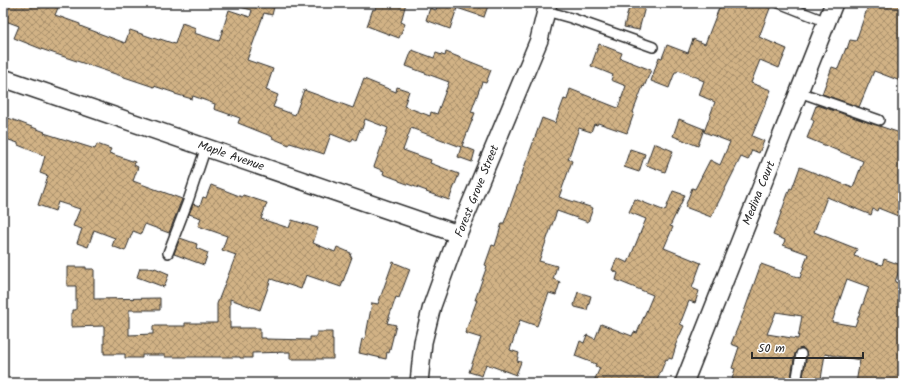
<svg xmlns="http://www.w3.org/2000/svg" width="906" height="386" font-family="Kalam,sans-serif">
  <defs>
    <pattern id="building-cross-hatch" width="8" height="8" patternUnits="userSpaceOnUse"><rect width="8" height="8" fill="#d1b285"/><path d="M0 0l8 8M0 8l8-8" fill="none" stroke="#aa916d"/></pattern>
  </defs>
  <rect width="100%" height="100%" fill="#fff"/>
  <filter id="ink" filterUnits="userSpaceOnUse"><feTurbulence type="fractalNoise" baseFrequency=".025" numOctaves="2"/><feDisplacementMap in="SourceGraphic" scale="8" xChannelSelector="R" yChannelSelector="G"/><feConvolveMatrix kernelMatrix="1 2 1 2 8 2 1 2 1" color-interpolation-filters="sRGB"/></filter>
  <g filter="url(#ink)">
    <path fill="url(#building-cross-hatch)" stroke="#2b2b2b" fill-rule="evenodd" d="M3,3h57l-5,12 25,9v2l45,17 5,-13 29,10 1,-1 15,5 7,-21 14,5 -2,5 25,8 10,-31 21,7 2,-7 -12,-3 1,-4h34l-3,12 -8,-2 -17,47 26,9 -7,21 12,5 -5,12 22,8 9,-25 49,18 11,-29 32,13 1,-5 12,4 -5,15 26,10 1,-4 6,2 12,-32 -43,-16 6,-16 22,8 2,-5 9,3 1,-4 45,18 -5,13 -4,-1 -11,30 4,1 -13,33 13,5 -3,11 -14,-5 3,-10 -50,-19 -8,22 28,10 -1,3 29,11 -10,26 -23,-8 1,-1 -28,-10v-1l-16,-6 1,-3 -10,-4 14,-39 -23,-9 -3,10h-2l-4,11 -3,-2 -2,4 -20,-8 -7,20 -34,-11 -1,2 -17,-7 1,-1 -35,-14 2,-5 -26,-9 1,-5 -22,-8 -1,3 -17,-5v-1l-21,-7v1l-110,-37 -30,-12 5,-12 -16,-6z
      M377,3h29l-5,19 4,2 -6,14 -32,-12 6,-17 2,1z
      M438,3h51l-5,14 -27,-9 -7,21 -24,-9 4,-12 6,2z
      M630,3h16l-7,27 -15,-3z
      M721,3h51l-13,34 28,12 -8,19 -19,-8 -9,23 20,7 -19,46 12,5 -5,12 -7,-3 -4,10 -7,-3 -30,60 -26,-10 7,-19 3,1 15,-29 10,5 10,-23 -26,-10 11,-30 -16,-7 5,-14 -5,-2v-1l-21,-8 -1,2h-2l-6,16 -18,-7 8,-24 3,1 5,-13 21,8 5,-14 12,5z
      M869,3h34v49l-4,11 4,2v17l-29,-11 -15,36 -37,-13 10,-27 6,2 8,-21 1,1 3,-9 6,1z
      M599,44l23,9 -2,5 31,12 -7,17 -1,-1 -10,26 1,1 -7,20 -29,-10 -1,2 -3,-1 -3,8 -12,-4 -11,31 4,2 -13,36 34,11 -5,14 -31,-11 -18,50 18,5 -4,13 7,3 -4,13 -7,-2 -12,33 -17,-6 -10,30 9,3 -2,8 4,1 -5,13 -30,-11 -4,12 -13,-4 12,-34 -16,-5 12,-33h-2l12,-34 -2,-1 7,-20 3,1 7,-23h2l38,-105 13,5 9,-24 3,1 3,-11 48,19 8,-22 -15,-6 2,-5 -22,-9z
      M817,105l86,29v84l-25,-10 -1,3 -4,-2 -2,6 -44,-18 -13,35 43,17 -3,7 28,9 2,-6 17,6 -6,17 8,3v65l-4,17 4,1v15h-47l4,-23 -35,-6 -4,25 -18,-3 4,-21 -2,-5 -3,-2 -3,1 -4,4 -5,30h-48l-10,-4 3,-10 -3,-1 7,-21 -8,-3 14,-35 16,-45 39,14 8,-24 -25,-9 2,-5 -12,-5 17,-47 2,1 8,-22 53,21 10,-27 -56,-23 7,-17 -3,-2 5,-13 1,1zM847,279l22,8 -14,39 -23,-4zM776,312l26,4 -4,23 -31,-5z
      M3,116l42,16 -1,1 51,16 2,-5 14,5 -2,4 26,9 -1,3 4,2 -5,14 49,18 -13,34 -24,-9 -4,10 -8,-3 -8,20 -13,-5 3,-8 -21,-8 -6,17 -11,-4 5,-14 -9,-3 7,-17 -22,-7 -3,9 -17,-6 10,-29 -8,-3 5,-17 -27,-11v-2l-15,-5z
      M679,119l25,10 -6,17 -25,-10z
      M654,143l19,8 -8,21 -19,-7z
      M630,149l15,5 -6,18 -15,-5z
      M211,185l31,12 1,-2 24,8 -6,16 28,9 3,-8 26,8 -5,15 22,9 2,-5 14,6 -1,4h2l-11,30 -35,-12 -5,14 -30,-10 -11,31 -30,-11v29h30v10h6v1l44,1v-3h7v-5h15v8h1v19h-43v-7l-38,1v5h-12v-1h-75v-2h-23v3h-17v-4h-21v-28l-33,1v-14h2v-3h3v-24h-9v-19h19v2h8v30l66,-1v12h-31v25l24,-1v-8h32v-3h32v-19l19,-49 -14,-5 5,-14 -29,-10 3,-8 -12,-4 4,-10 7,2 3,-9 3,1z
      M673,191l12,4 -15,31 3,1 -9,21 37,15 -9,25 7,3 -4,12 -6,-2 -9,23 4,2 -9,20h1l-4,13 -4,-1v2l-2,-1 -10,24h-63l7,-15 -5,-2 1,-2 -21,-8 5,-15 4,2 3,-8 8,4 6,-15 31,12 2,-4 3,1 16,-38 -37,-15 2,-7 -6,-3 5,-12 11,5 18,-44 -17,-7 6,-13 30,12z
      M180,238l17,6 -1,4 12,5 -4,12 -30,-11z
      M393,262l17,7 -11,29 -3,-1 -9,26 9,2 -7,28 -2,-1 -1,7 -27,-6 3,-14 2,1 2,-5 6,-32 6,1z
      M140,268h10l4,1 1,-1 14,6 -5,13 -27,-10z
      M578,292l13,4 -4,14 -12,-3 -1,-2z"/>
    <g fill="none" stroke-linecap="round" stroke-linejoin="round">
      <defs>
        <path id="service" d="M779,3l48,19
          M546,11l25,7 82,29
          M799,92l80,28
          M168,253l20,-52 18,-54
          M796,383l5,-29"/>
        <path id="minor" d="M3,78l455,156
          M419,383l4,-41 9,-36 26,-72 81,-194 9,-37
          M684,383l150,-380"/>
      </defs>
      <use href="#service" stroke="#2b2b2b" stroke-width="12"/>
      <use href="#minor" stroke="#2b2b2b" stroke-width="20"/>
      <use href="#service" stroke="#fff" stroke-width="9"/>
      <use href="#minor" stroke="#fff" stroke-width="17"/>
    </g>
  </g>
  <g text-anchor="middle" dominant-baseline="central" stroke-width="3" stroke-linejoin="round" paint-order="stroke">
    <g font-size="12" fill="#2b2b2b" stroke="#fff">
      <text transform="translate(231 156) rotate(19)">Maple Avenue</text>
      <text transform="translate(477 191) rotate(-68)">Forest Grove Street</text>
      <text transform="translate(759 193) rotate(-68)">Medina Court</text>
    </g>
  </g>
  <rect width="906" height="386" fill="none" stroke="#fff" stroke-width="16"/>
  <rect x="8" y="8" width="890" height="370" fill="none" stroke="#2b2b2b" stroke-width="1.5" filter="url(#ink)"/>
  <path d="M752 352v6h111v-6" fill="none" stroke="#2b2b2b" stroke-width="2"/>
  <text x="758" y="352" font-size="12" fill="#2b2b2b" stroke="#ffffff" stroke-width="3" paint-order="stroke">50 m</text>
</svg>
